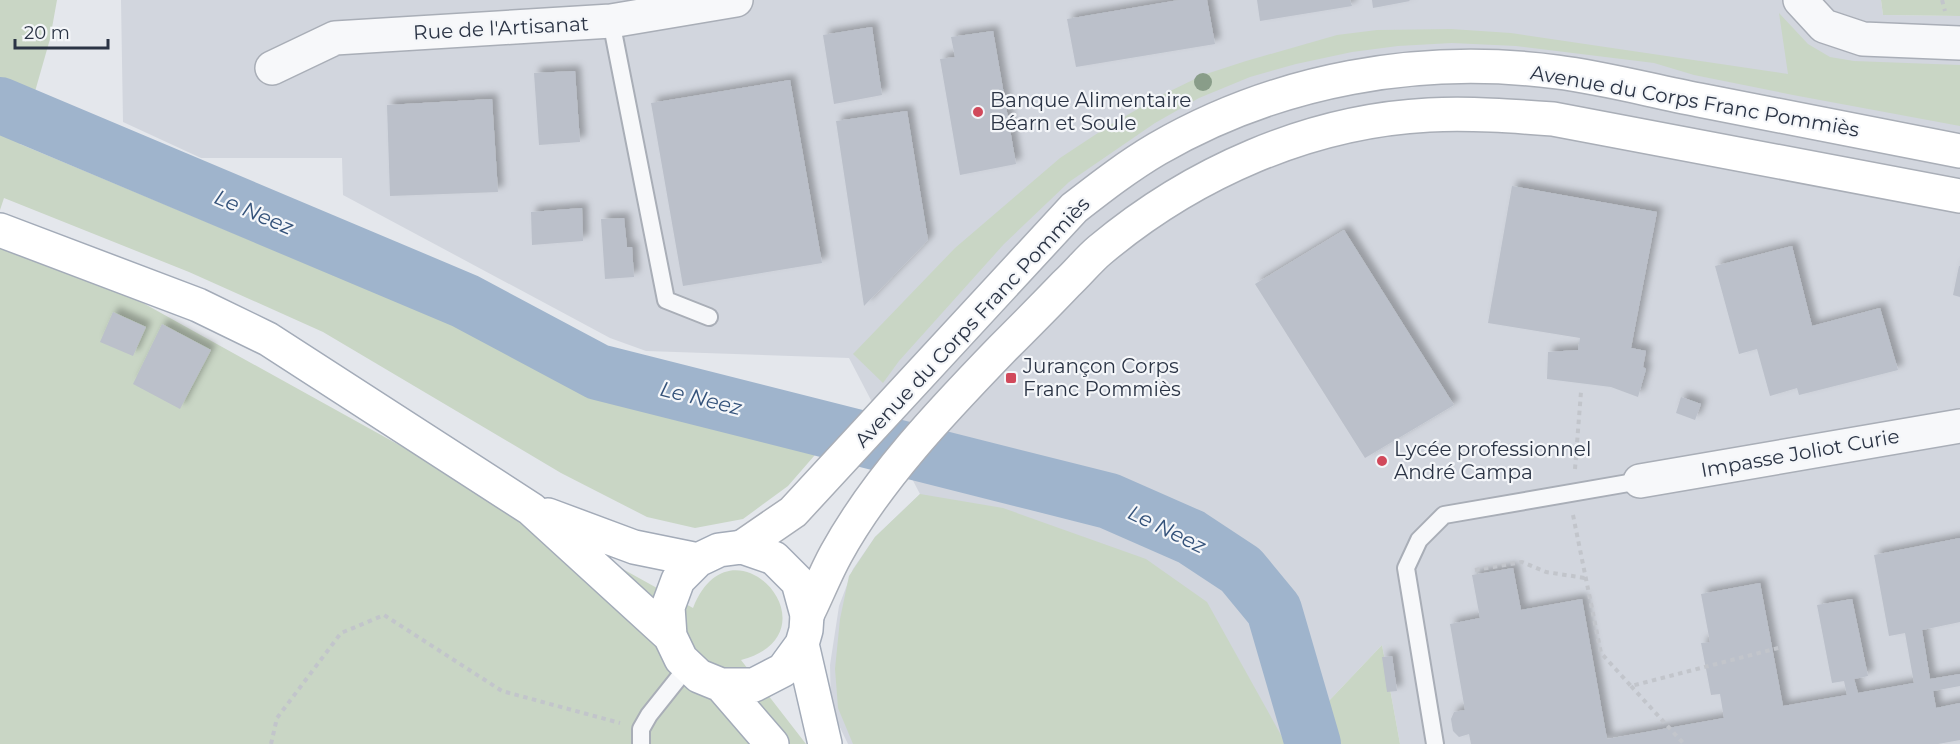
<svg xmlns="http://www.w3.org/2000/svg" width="1960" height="744" font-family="Montserrat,sans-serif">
  <defs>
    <filter id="shadow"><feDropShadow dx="5.5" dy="-5.5" stdDeviation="3" flood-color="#0004"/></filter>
  </defs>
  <rect width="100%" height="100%" fill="#e4e7ec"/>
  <path fill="#d2d6de" d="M121,0h1760l2,15 77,1v728h-560l-18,-99 -94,99h-440l-17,-35 -1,-44 9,-59 14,-37 22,-32 45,-43 -71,-136 -203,-7 -36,-13 -267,-143 -1,-37h-141l-78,-36z"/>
  <path fill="#c9d6c5" d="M0,0h57l-7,39 -30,105 438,183 115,56 248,65 -33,38 -45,33 -48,9 -48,-11 -86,-44 -238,-141 -134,-60 -185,-74 -4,12z
    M1881,0h79v16l-77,-1z
    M1779,13l29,31 22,13 24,4 106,4v61l-167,-31 -99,-20 -40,-12 -138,-17 -64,-3 -54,3 -46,6 -56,12 -46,13 -51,21 -44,25 -86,59 -65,62 -105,117 -16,22 -30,-29 102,-106 105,-90 50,-33 52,-30 41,-20 43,-14 91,-26 40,-5 74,-1 60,4 277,41z
    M0,233l98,45 595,330c39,-99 149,25 48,52l65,84h-806z
    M920,494l83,14 143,51 61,43 79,142h-433l-15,-36 -3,-39 5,-50 9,-43 26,-39z
    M1382,645l18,99h-112z"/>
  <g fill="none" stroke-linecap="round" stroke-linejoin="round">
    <path stroke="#9fb4cc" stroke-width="56" d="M0,105l465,196 133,71 511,129 82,36 50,33 33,40 39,134"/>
  </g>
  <path fill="#bbc0ca" filter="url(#shadow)" d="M1179,0h28l8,44 -139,23 -9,-48z
    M1257,0h93l2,6 -92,15z
    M1372,0h37l1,1 -37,7z
    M872,27l10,68 -48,9 -11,-69z
    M993,31l23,133 -56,11 -20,-116 15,-2 -4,-20z
    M575,71l5,71 -41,3 -5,-72z
    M790,80l32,183 -139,23 -32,-183z
    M492,99l6,93 -108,4 -3,-91z
    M907,111l21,129 -64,66 -28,-185z
    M1512,186l145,26 -26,136 15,3 -3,16 3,2 -8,28 -27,-10 -64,-8 1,-27 30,-2 2,-12 -92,-15z
    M582,208l1,33 -51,4 -1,-33z
    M624,218l3,29h5l2,30 -29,2 -4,-60z
    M1344,230l110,175 -89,53 -110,-174z
    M1792,246l20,80 68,-18 18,62 -99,25 -2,-7 -27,8 -13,-47 -18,5 -24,-88z
    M1959,266h1v31l-7,-2z
    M113,312l33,15 -13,29 -33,-14z
    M162,324l49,26 -31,59 -47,-25z
    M1681,397l20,7 -6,16 -19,-7z
    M1960,538v84l-38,8 8,49 30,-5v12l-27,5 3,17 24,-5v37l-22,4h-467l-2,-10 -10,3 -6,-6 -2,-12 3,-7 11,-2 -15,-86 30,-6 -8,-43 41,-7 8,42 61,-11 25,140 117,-21 -4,-24 -9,1 -10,-52 9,-1 -9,-48 59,-11 23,123 64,-11 -3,-14 -12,2 -15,-78 35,-6 16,77 -14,3 4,14 56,-10 -9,-50 -16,3 -15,-81z
    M1392,656l5,35 -10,1 -5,-35z"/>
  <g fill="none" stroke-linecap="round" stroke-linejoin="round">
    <defs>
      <path id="service" d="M611,21l55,279 43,17
        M641,744v-15l8,-14 39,-49
        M1435,744l-29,-176 13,-28 25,-25 196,-34"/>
      <path id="minor" d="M1800,0l24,26 39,13 97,4
        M272,68l63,-30 276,-17 125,-21
        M1640,481l320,-55"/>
      <path id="secondary" d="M742,547l51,-35 281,-304c27,-21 54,-42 83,-59 121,-70 263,-95 400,-77 48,6 95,19 142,28 87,17 174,34 261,51
        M807,615c10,-20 18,-41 29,-61 41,-75 107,-144 166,-205 22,-22 43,-43 64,-65 12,-11 22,-24 34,-34 92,-77 209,-129 329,-135 42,-2 83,1 124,4l407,77"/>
      <path id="primary" d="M0,230l198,75 70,34 263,170 139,127 11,23 18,17 22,9h33l29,-15 19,-26 4,-14 1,-15 -9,-33 -24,-24 -32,-11 -23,3 -21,10 -20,20 -10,27 2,29
        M548,515l86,32 64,13
        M802,644l23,100
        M721,685l51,59"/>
    </defs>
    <use href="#service" stroke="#a9aeb7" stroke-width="20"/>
    <use href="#minor" stroke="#a9aeb7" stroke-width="36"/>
    <use href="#secondary" stroke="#a9aeb7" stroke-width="36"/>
    <use href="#primary" stroke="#a3abb8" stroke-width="36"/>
    <path stroke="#c2c5cb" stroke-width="4" stroke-dasharray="4.5 4.5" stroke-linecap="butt" d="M1942,0l3,11
      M1575,469l6,-77
      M1573,515l28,138 30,33 151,-39
      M1475,570l47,-8 24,10 39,6
      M1631,686l53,58
      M271,744l6,-26 64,-85 43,-18 118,76 118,32"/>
    <use href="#service" stroke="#f7f8fa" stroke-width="16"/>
    <use href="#minor" stroke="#f7f8fa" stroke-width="33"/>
    <use href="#secondary" stroke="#fff" stroke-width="33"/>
    <use href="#primary" stroke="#fff" stroke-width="33"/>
  </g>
  <circle fill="#899d89" cx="1203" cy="82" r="9"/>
  <g fill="#d1495b" stroke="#f4f6f9" stroke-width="2">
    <circle cx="978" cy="112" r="6"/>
    <rect x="1005" y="372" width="12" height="12" rx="3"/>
    <circle cx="1382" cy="461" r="6"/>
  </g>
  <g text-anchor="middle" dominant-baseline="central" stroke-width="4.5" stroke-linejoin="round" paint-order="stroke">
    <g font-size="20" fill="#2b3445" stroke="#f4f6f9">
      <text transform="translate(501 28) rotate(-3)">Rue de l'Artisanat</text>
      <text transform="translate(1695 101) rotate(10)">Avenue du Corps Franc Pommiès</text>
      <text transform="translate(972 322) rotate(-47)">Avenue du Corps Franc Pommiès</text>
      <text transform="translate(1800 453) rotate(-10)">Impasse Joliot Curie</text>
    </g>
    <g font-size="20" fill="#2b3445" stroke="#f4f6f9" text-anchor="start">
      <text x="990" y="100">Banque Alimentaire<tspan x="990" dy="23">Béarn et Soule</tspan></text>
      <text x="1023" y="366">Jurançon Corps<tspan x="1023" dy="23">Franc Pommiès</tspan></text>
      <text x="1394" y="449">Lycée professionnel<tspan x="1394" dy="23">André Campa</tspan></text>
    </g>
    <g font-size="21" font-style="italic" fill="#34527a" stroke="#f4f6f9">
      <text transform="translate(254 212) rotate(23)">Le Neez</text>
      <text transform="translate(701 398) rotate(14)">Le Neez</text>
      <text transform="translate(1167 529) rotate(26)">Le Neez</text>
    </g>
  </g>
  <path d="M15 39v9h93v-9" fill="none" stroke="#2b3445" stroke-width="3"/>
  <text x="24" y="39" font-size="18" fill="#2b3445" stroke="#f4f6f9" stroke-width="4.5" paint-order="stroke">20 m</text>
</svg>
